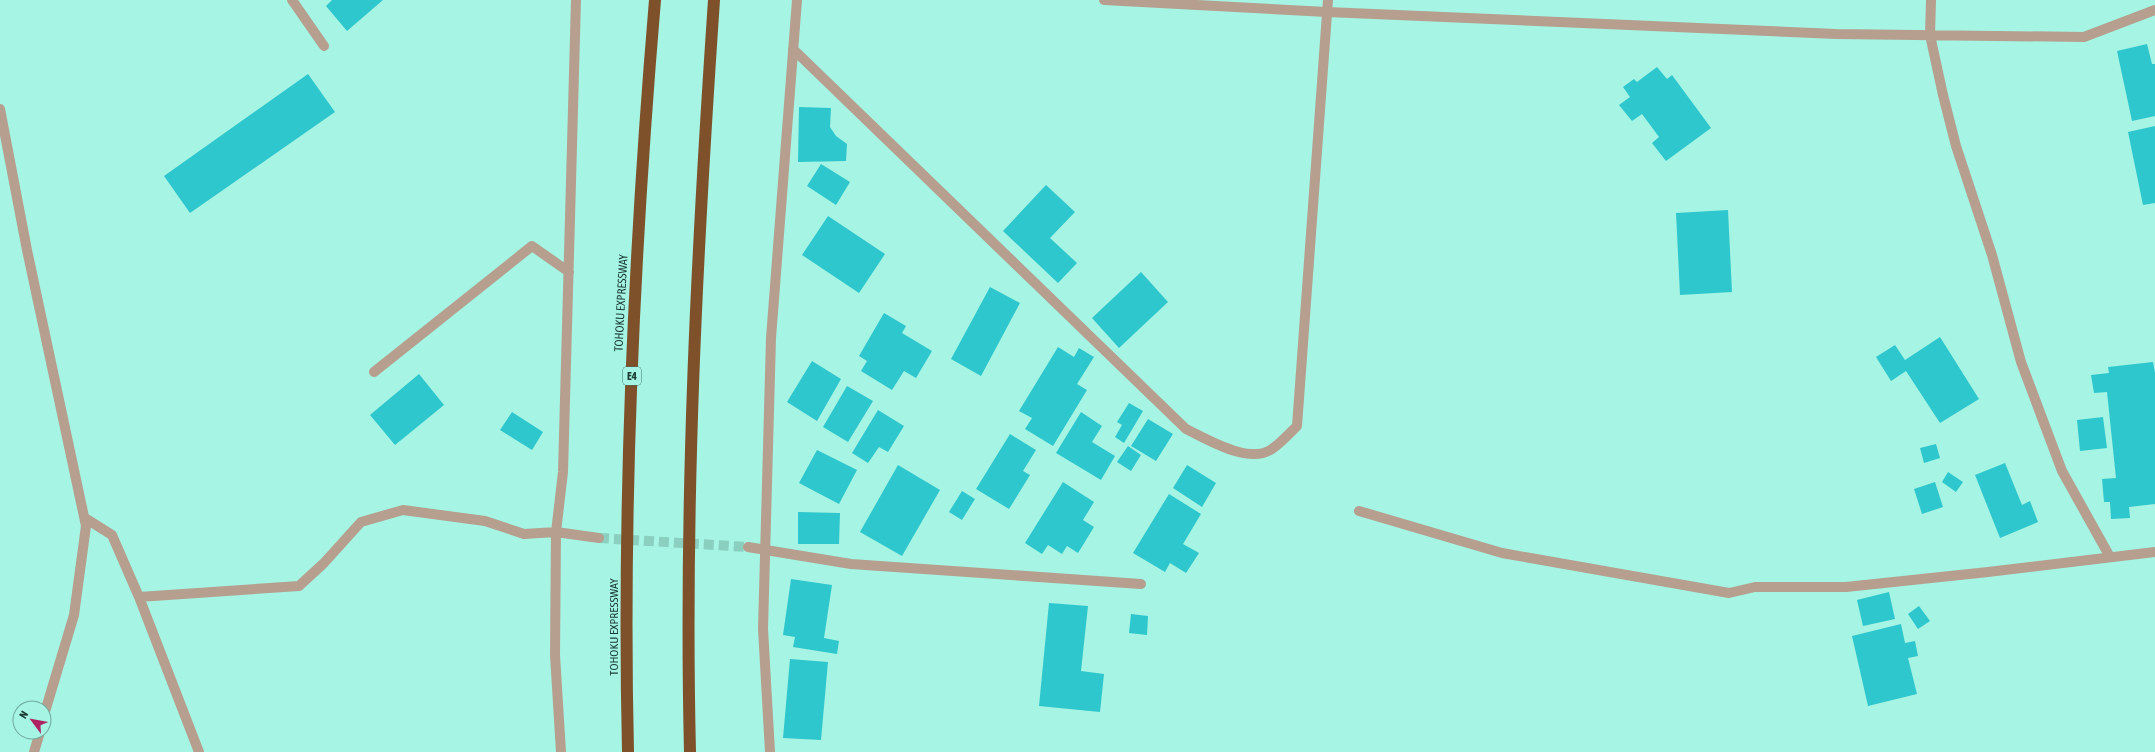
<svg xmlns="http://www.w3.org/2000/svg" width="2155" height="752" font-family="'Asap Condensed',sans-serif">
  <rect width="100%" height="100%" fill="#a6f4e3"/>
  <path fill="#2ec7cd" d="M332,0h51l-36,31 -21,-25z
    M2147,44l5,20h3v52l-23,5 -15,-70z
    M1657,67l10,12 5,-4 39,53 -45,33 -14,-18 7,-6 -17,-23 -10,7 -13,-16 11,-8 -7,-10 11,-8 3,3z
    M308,74l27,38 -145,101 -26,-37z
    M799,107l32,1 -1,19 6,9 11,8 -1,17 -48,1z
    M2155,126v77l-12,2 -15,-73z
    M821,164l29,18 -14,23 -29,-19z
    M1046,185l29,27 -25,26 27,25 -19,20 -55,-52z
    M1728,210l4,82 -52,3 -4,-82z
    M828,216l57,38 -26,39 -57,-38z
    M1141,272l27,30 -49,46 -27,-30z
    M990,287l30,16 -39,73 -30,-17z
    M884,313l22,13 -4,7 30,18 -16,27 -12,-7 -12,19 -31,-19 6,-10 -8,-5z
    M1940,337l39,62 -39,24 -34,-52 -15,10 -15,-24 19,-12 10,15z
    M1058,347l16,10 5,-9 15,9 -17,27 10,6 -34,56 -28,-17 7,-11 -13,-7z
    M812,361l29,18 -24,42 -30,-19z
    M2153,362l2,11v131l-26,3 1,11 -19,1 -1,-17h-6l-2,-23 14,-1 -9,-86 -13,1 -3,-18 18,-2 -1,-6z
    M419,374l25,31 -49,40 -25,-30z
    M847,386l26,15 -25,41 -25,-15z
    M1129,403l14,8 -19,32 -9,-6 7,-12 -5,-3z
    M878,410l26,16 -16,26 -9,-5 -11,16 -16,-10z
    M512,412l31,20 -11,18 -32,-20z
    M1081,412l21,14 -10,16 23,14 -14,24 -45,-27z
    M2103,417l4,31 -27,3 -3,-31z
    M1148,419l25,15 -17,27 -25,-15z
    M1010,434l26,16 -13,21 7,4 -21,34 -33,-20z
    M1936,444l4,14 -16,5 -4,-15z
    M1128,446l13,9 -10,16 -14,-9z
    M817,450l40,20 -18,34 -40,-21z
    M2005,463l17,42 8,-4 8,21 -38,16 -25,-63z
    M898,465l42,25 -38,66 -42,-24z
    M1187,465l29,18 -14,24 -29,-19z
    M1948,472l15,10 -7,10 -14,-10z
    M1063,482l31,20 -11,18 11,7 -16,26 -11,-7 -5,8 -14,-9 -6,9 -17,-11z
    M1935,482l8,25 -21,7 -8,-25z
    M962,491l13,8 -13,21 -13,-8z
    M1169,494l32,20 -18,30 16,9 -13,20 -16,-10 -5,9 -32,-19z
    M798,512l42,1 -1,31h-41z
    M791,579l41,6 -8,53 15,3 -2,13 -44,-7 2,-10 -12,-2z
    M1889,592l6,27 -32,7 -6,-26z
    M1049,603l39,3 -7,65 23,3 -4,38 -61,-6z
    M1919,606l11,15 -12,8 -10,-15z
    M1131,614l17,2 -1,19 -18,-2z
    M1901,624l4,19 10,-2 3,15 -10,2 9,36 -49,12 -16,-70z
    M790,659l38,3 -7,78 -38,-2z"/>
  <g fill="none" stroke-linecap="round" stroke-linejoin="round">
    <path stroke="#8acfc0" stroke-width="10" stroke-dasharray="10 5" stroke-linecap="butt" d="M599,538l149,9"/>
    <path stroke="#b69f8e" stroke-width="10" d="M292,0l32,46
      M1104,0l223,12 509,22 248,3 71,-27
      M1931,0l-1,35 13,60 13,51 36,109 29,107 41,109 48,86
      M793,49l393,380c21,10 63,36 86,20 9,-6 17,-15 25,-23l31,-426
      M0,109l27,141 59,276 -12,89 -30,100
      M374,372l158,-126 37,26
      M1359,511l143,42 227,40 26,-6h91l142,-15 167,-20
      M85,518l27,17 27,62 60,155
      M748,547l103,17 290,20
      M139,597l160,-11 25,-23 37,-41 42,-12 82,11 39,13 32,-2 43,6
      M34,752l6,-20
      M561,752l-6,-97 1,-123 7,-60 13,-472
      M770,752l-7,-123 8,-291 26,-338"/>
    <path stroke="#7f512b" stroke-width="12" d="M628,752c-6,-251 6,-502 27,-752
      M690,752c-6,-251 7,-502 24,-752"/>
  </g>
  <g text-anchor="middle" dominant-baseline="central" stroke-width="3" stroke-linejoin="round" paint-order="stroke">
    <rect fill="#a6f4e3" stroke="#437168" stroke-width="1" x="623" y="367" width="18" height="18" rx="3"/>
    <g font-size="11" font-weight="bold" fill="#193933">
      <text x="632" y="376">E4</text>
    </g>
    <g font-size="12" fill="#193933" stroke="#a6f4e3">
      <text transform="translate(621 303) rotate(-87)">TOHOKU EXPRESSWAY</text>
      <text transform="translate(614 627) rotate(-90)">TOHOKU EXPRESSWAY</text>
    </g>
  </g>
  <g transform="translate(32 720) rotate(302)"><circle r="19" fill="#a6f4e3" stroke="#6ea99d"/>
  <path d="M0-3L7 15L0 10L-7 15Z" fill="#ae2362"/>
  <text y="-6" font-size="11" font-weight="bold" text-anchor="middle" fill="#193933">N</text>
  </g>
</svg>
